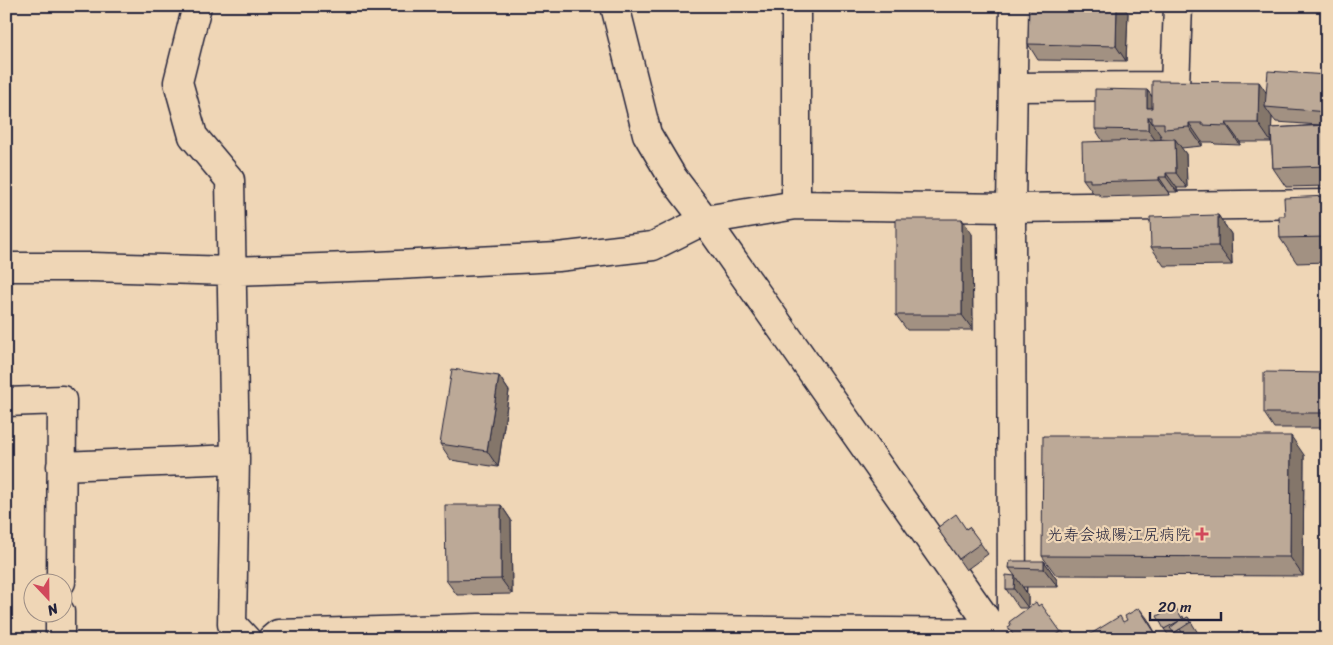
<svg xmlns="http://www.w3.org/2000/svg" width="1333" height="645" font-family="Sriracha,'Klee One',sans-serif">
  <rect width="100%" height="100%" fill="#efd6b6"/>
  <filter id="ink" filterUnits="userSpaceOnUse"><feTurbulence type="fractalNoise" baseFrequency=".02" numOctaves="2"/><feDisplacementMap in="SourceGraphic" scale="10" xChannelSelector="R" yChannelSelector="G"/><feConvolveMatrix kernelMatrix="1 2 1 2 8 2 1 2 1" color-interpolation-filters="sRGB"/></filter>
  <g filter="url(#ink)">
    <g fill="none" stroke-linecap="round" stroke-linejoin="round">
      <defs>
        <path id="street" d="M197,6l-19,76 15,54 37,44 5,279 -3,165 14,15
          M615,6l32,128 26,44 32,42 91,-15 215,3 316,-4
          M796,6v199
          M1013,87l162,-1 3,-80
          M6,267h86l140,4 146,-5 180,-9 95,-11 52,-26 295,419
          M6,402l56,-2 -1,182
          M61,466l174,-7
          M60,639v-27"/>
        <path id="secondary" d="M272,639l6,-5 201,-6 517,5
          M1012,639l-1,-431 3,-202"/>
      </defs>
      <use href="#street" stroke="#22223b" stroke-width="31"/>
      <use href="#secondary" stroke="#22223b" stroke-width="31"/>
      <use href="#street" stroke="#efd6b6" stroke-width="28"/>
      <use href="#secondary" stroke="#efd6b6" stroke-width="28"/>
    </g>
    <path fill="#a29182" stroke="#22223b" fill-rule="evenodd" d="M1128,13l-2,48 -88,-1 -10,-16z
      M1327,75v111l-41,1 -13,-19 -2,-38v12h-31v3l-25,-1 -2,-2h-11v4l-21,2 5,6 1,34h-10v4h-8l1,3 -69,2 -2,-3h-5l-11,-15 20,-38 -8,-12 52,-39 5,6 114,-3zM1272,117l4,5 44,3 -49,3z
      M1327,196v66l-30,1 -17,-25 5,-22z
      M1218,215l13,19 1,31 -68,1 -13,-19z
      M972,234l1,96h-66l-11,-15z
      M1327,373v55h-53l-10,-15z
      M499,376l10,15 -11,76 -47,-7 -11,-16z
      M1304,455l-1,121 -247,-1 -14,-19z
      M501,505l10,15 1,74 -55,1 -11,-15z
      M969,527l19,27 -22,16 -29,-42 29,1z
      M1044,561l13,19 1,7h-35l5,8v13h-9l-13,-19 9,-13 -6,-8z
      M1183,616l1,3 4,-2 10,16 -9,6h-24l4,-3 -5,-7z"/>
    <path fill="#84766a" stroke="#22223b" d="M1117,6h6l5,7 -2,48 -10,-15z
      M1259,82l13,19 -7,6 7,10 -1,25 -13,-19z
      M1147,90l14,19 -14,-1z
      M1148,117l13,19v12l-13,-18z
      M1189,123l13,19v4l-13,-19z
      M1226,123l14,19v3l-13,-19z
      M1175,139l11,15 1,34 -11,-15z
      M1166,173l11,15v4l-11,-15z
      M1159,177l10,15 1,3 -11,-15z
      M1218,215l13,19 1,31 -14,-19z
      M962,219l10,15 1,96 -11,-15z
      M499,376l10,15 -11,76 -11,-16z
      M1291,436l13,19 -1,121 -13,-19z
      M501,505l10,15 1,74 -11,-15z
      M1044,561l13,19 1,7 -14,-18z
      M1015,576l13,19v13l-14,-19z
      M1139,608l8,10 12,21z"/>
    <path fill="#bca997" stroke="#22223b" d="M1029,6h88l-1,40 -88,-2z
      M1268,71l59,4v37l-62,-5z
      M1152,81l107,1 -1,41h-32l1,3 -25,-1v-2h-13v4l-25,2v-6h-12v-6h-4v13l-53,-1v-40l52,1v18h5z
      M1327,125v41l-54,2 -2,-40z
      M1175,139l1,34h-10v4h-7v3l-69,2v-3h-7l-1,-37z
      M1327,196v41l-47,1 -1,-22h6l-1,-18z
      M1218,215v31l-67,1 -1,-30z
      M896,219h66v96h-66z
      M452,369l47,7 -12,75 -47,-7z
      M1264,372l63,1v40h-63z
      M1043,436h248l-1,121 -248,-1z
      M445,505h56v74l-55,1z
      M956,514l10,15 3,-2 12,16 -22,16 -22,-31z
      M1010,561h34v8l-35,-1z
      M1006,575l9,1 -1,13h-8z
      M1036,602l2,4 3,-2 20,28 -10,7h-35l-8,-12 3,-2 -2,-3z
      M1175,606l8,14 5,-3 3,5 -17,11 -4,-5 9,-7 -15,8 -7,-13z
      M1139,608l20,31h-71l2,-1 -1,-3 31,-19 3,6 4,-2 -2,-4z
      M1180,629l6,10h-21z
      M1062,631l6,8h-17z
      M1247,632l7,4 2,3h-17z"/>
  </g>
  <path fill="#d1495b" stroke="#efd6b6" stroke-width="2" d="M1199.5 526.5h5v5h5v5h-5v5h-5v-5h-5v-5h5z"/>
  <g text-anchor="middle" dominant-baseline="central" stroke-width="4.5" stroke-linejoin="round" paint-order="stroke">
    <g font-size="16" fill="#22223b" stroke="#efd6b6" text-anchor="end">
      <text x="1191" y="534">光寿会城陽江尻病院</text>
    </g>
  </g>
  <rect width="1333" height="645" fill="none" stroke="#efd6b6" stroke-width="25"/>
  <rect x="12" y="12" width="1308" height="620" fill="none" stroke="#22223b" stroke-width="2" filter="url(#ink)"/>
  <g transform="translate(48 598) rotate(158)"><circle r="24" fill="#efd6b6" stroke="#9d8e85"/>
  <path d="M0-4L9 19L0 12L-9 19Z" fill="#d1495b"/>
  <text y="-8" font-size="14" font-weight="bold" text-anchor="middle" fill="#22223b">N</text>
  </g>
  <path d="M1150 612v8h71v-8" fill="none" stroke="#22223b" stroke-width="2.5"/>
  <text x="1158" y="612" font-size="15" fill="#22223b" stroke="#efd6b6" stroke-width="4" paint-order="stroke">20 m</text>
</svg>
